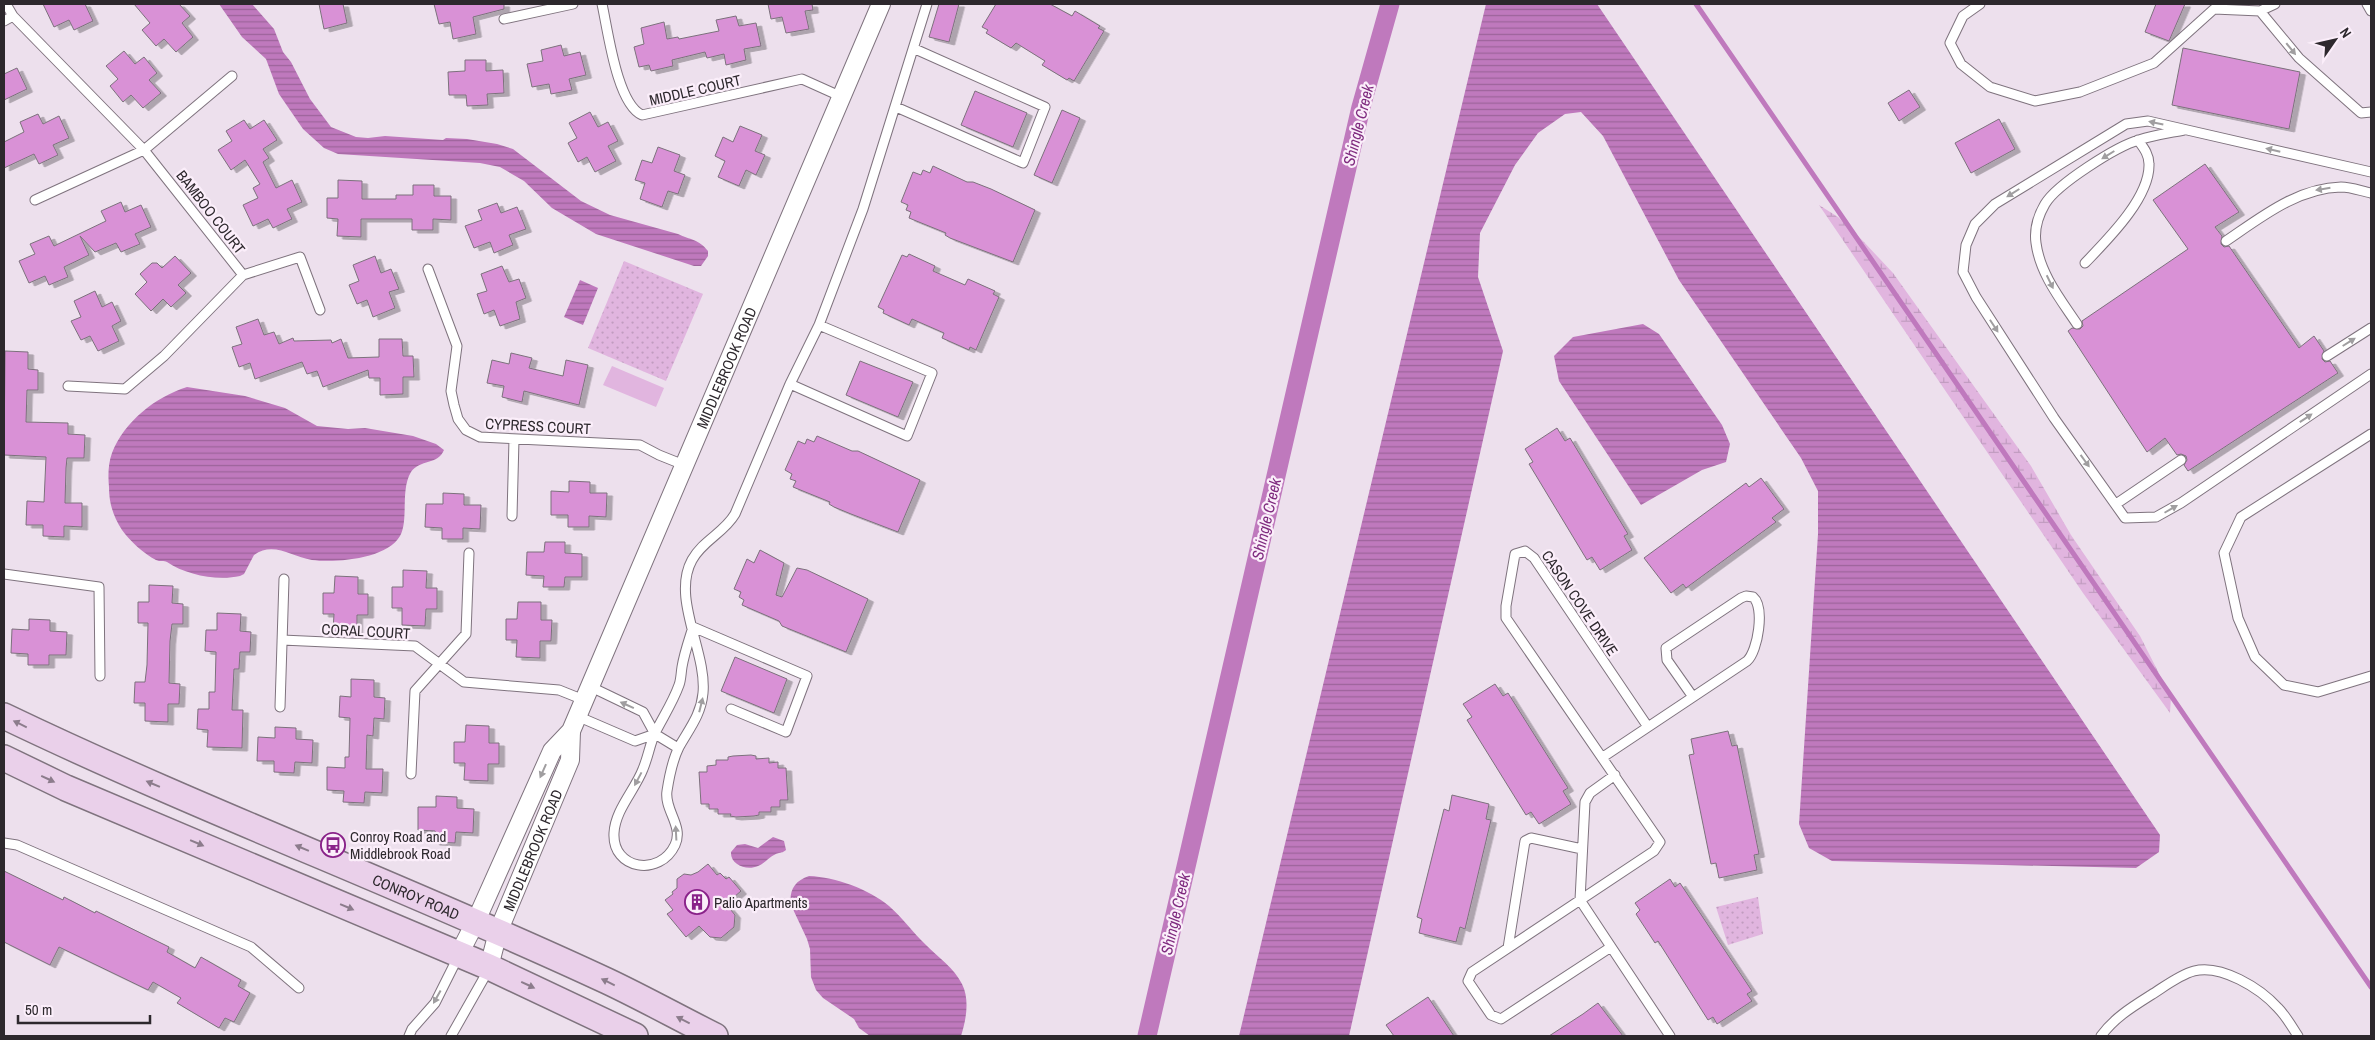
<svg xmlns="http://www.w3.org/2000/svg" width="2375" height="1040" font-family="'Archivo Narrow',sans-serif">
  <defs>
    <pattern id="wetland-marsh" width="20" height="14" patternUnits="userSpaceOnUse" patternTransform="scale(1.25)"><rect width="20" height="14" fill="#e1b5df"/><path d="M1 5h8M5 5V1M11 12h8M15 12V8" fill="none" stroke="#c19cc0"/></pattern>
    <pattern id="park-dots" width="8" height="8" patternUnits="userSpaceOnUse" patternTransform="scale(1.25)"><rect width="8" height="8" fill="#e1b5df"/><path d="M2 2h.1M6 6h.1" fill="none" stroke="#c19cc0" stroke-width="1.8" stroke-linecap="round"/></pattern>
    <pattern id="water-rules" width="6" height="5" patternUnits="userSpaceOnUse" patternTransform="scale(1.25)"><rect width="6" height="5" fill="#bf79bd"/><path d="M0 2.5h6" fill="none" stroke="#9c639a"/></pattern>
    <filter id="shadow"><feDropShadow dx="5.5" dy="3" stdDeviation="0" flood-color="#0004"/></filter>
  </defs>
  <rect width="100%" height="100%" fill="#ede0ed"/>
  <path fill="#e1b5df" d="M612,366l52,22 -8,19 -53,-22z"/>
  <path fill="url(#wetland-marsh)" d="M1819,205l19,12 25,24 30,32 138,193 40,69 69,101 31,61 -1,16 -87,-120z"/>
  <path fill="url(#park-dots)" d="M624,261l79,33 -37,87 -78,-33z
    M1758,897l5,37 -35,11 -12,-38z"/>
  <path fill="url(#water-rules)" d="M219,4h33l22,25 9,23 8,10 19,37 21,28 25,10 12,1 17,-2 58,4 3,-2 21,1 30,5 16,5 68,52 29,14 68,19c12,6 21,5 30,17v5l-7,10h-7l-98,-32 -44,-26 -28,-27 -24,-14 -20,-4 -142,-9 -14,-6 -21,-19 -24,-35 -13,-35 -24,-22z
    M1486,4h111l563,831 -1,17 -23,16 -304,-7 -23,-13 -10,-24 19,-290v-43l-17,-33 -122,-178 -76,-144 -22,-24 -16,2 -27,19 -23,32 -35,68 -2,44 25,74 -154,685h-110z
    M580,280l18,8 -15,37 -19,-8z
    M1643,324l16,10 63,91 8,19 -4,18 -24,8 -61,35 -82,-124 -5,-25 19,-19z
    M187,387l58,9 40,12 32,18 31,3 17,-1 48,8 23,8 8,6c-6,15 -24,9 -33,22 -11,18 -2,48 -11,64 -13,23 -64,27 -88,24 -21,-3 -38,-19 -58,-5l-10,19 -4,2c-23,5 -54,-1 -73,-14 -3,-2 -7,0 -11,-2 -12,-6 -26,-19 -34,-30 -9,-14 -13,-27 -13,-43 -1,-11 -1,-23 3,-34 12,-31 43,-56 75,-66z
    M773,837l11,4 2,9c-6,4 -1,1 -7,3 -9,2 -13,10 -21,13 -11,5 -28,-1 -27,-14l6,-7 8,-1 13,4z
    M809,876c27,1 59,13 80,30 14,12 24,27 37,39 12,12 28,23 36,39 8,16 4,36 -1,52h-91l-11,-8 -5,-9 -31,-21 -7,-8 -5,-13 -1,-28 -3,-10 -16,-34c-2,-14 3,-24 18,-29z"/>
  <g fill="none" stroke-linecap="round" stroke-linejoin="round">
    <path stroke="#bf79bd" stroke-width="5" d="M1696,4l675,983"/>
    <path stroke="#bf79bd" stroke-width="19" d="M1147,1036l214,-929 29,-103"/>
  </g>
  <path fill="#d991d6" stroke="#7c717c" filter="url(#shadow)" d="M43,4h42l8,17 -19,9 -5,-10 -15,7z
    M134,4h45l11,12 -8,7 11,14 -17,15 -12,-13 -8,7 -14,-16 8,-7z
    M319,4h24l4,19 -23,6z
    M434,4h70v5l-31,8 3,17 -23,5 -3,-17 -11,2z
    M768,4h44l1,6 -8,1 4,18 -23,4 -4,-16 -11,2z
    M939,4h20l-10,38 -20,-5z
    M996,4h54l22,12 3,-5 25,15 -2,2 6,3 -30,50 -5,-3 -2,2 -25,-15 3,-4 -29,-18 -5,5 -25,-15 2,-3 -6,-3z
    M2156,4h29l-16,37 -24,-9z
    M736,16l3,10 17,-3 5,23 -17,3 2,11 -20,5 -2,-11 -17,4 -2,-6 -33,8 1,6 -22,5 -2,-6 -10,2 -5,-20 10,-3 -3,-16 23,-6 3,17 11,-2 1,2 40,-8 -3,-11z
    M561,45l3,11 16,-4 6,23 -17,4 3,11 -21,4 -2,-10 -17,3 -5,-23 16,-3 -2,-11z
    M2183,48l117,24 -11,57 -117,-24z
    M124,51l11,13 9,-7 13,16 -8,7 12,13 -18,15 -12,-13 -8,7 -13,-16 8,-7 -12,-13z
    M465,60h21v11l17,-1 1,23 -17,1 1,11 -21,1 -1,-11h-17l-1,-23 17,-1z
    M17,68l10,21 -23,11v-26z
    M1909,90l11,17 -21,14 -11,-18z
    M975,91l52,22 -14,34 -52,-22z
    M1062,110l18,8 -28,65 -18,-8z
    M590,112l8,15 10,-5 10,19 -10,5 8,15 -21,11 -8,-15 -9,5 -10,-19 9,-5 -8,-15z
    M38,114l5,10 16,-8 10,22 -16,7 5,10 -19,9 -5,-10 -30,14v-26l20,-10 -4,-10z
    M1999,119l16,30 -44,24 -16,-30z
    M244,120l6,9 14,-9 13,20 -14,9 6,9 -6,4 13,26 16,-8 10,22 -15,7 5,10 -19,9 -5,-9 -15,7 -10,-21 15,-7 -5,-10 7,-4 -15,-24 -14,10 -13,-20 14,-9 -6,-10z
    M740,126l22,9 -7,16 10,4 -9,20 -10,-5 -7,16 -21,-9 7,-16 -10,-5 8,-19 10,5z
    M658,147l22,8 -6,16 11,4 -7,19 -10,-3 -6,16 -22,-8 5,-16 -10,-3 7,-20 10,3z
    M2205,164l34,48 -24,15 7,9 -1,8 3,3 5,-1 70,102 15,-12 10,15 -2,8 3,3 5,-1 8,12 -150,98 -4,-6 3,-5 -1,-4 -5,-2 -4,1 -12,-17 -18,14 -79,-121 4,-3 8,1 3,-3 -1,-5 106,-72 -35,-49z
    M933,166l34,16h6l18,7 44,21 -22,52 -63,-24 -5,-3 1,-2 -37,-15 2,-6 -5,-2 2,-5 -7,-3 12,-30 8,3 2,-5 7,3z
    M338,180l24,1v18h34v-4h17v-10h21v11h17v24l-18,-1v11h-21v-11h-51v18l-24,-1 1,-17 -11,-1v-20h11z
    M121,202l4,10 16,-7 10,22 -16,7 5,10 -19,8 -5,-9 -21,9 -15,-16 9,19 -25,12 4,10 -19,8 -4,-9 -16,7 -10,-22 16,-7 -5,-10 19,-8 5,10 52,-25 -5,-10z
    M497,203l4,10 16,-6 9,22 -17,6 4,10 -19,8 -4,-11 -16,6 -9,-22 17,-6 -4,-10z
    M909,254l26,12 -2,5 32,14 3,-6 27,12 -2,3 6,3 -23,53 -6,-3 -1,3 -27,-12 2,-5 -32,-14 -3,6 -26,-12 1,-3 -6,-3 24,-52 5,2z
    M175,256l16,17 -13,12 8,8 -15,14 -8,-8 -12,12 -16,-17 12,-12 -7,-8 12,-11h5l5,5z
    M375,256l6,17 10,-4 8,20 -10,3 6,16 -22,9 -6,-17 -10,4 -8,-19 10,-4 -6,-16z
    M502,266l7,16 10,-3 7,19 -10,4 4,17 -20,7 -6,-16 -10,4 -7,-20 10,-3 -6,-17z
    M95,291l7,16 10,-5 9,19 -9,5 7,15 -21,10 -8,-15 -9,4 -10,-19 10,-4 -7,-16z
    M258,319l6,16 10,-3 5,12 14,-6 1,3 37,-1 1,3 9,-4 7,19 31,-1v-18h23l1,17h10l1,21h-11v17l-23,1v-17h-11l-1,-8 -45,17 -6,-16 -10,3 -5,-12 -47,17 -5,-16 -11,4 -7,-20 10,-3 -6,-17z
    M5,351l23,1v17l10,1v20h-11l-1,32 42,1v11l17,1 -1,23h-17l-1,10 -1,35h17v24l-18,-1v11l-21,-1v-11h-17l1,-24 17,1 2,-45 -42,-2z
    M511,353l21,5 -3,10 34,8 3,-16 22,5 -9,40 -55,-14 -2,11 -20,-5 2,-11 -17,-3 5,-23 17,4z
    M860,361l53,21 -15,35 -52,-22z
    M1557,428l8,13 5,-3 58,96 -4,2 8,14 -32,20 -8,-13 -5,3 -58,-96 4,-2 -8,-13z
    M817,436l35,15h6l62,29 -22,52 -47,-18 -17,-7 -5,-3 1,-2 -37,-15 3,-6 -6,-2 2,-5 -7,-4 13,-29 7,3 2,-5 7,3z
    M1761,478l23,31 -12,9 4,4 -90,66 -3,-4 -12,9 -27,-35 102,-75 3,4z
    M569,481l21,1v11h17l-1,24 -17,-1v11h-21v-12h-17v-24l18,1z
    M443,493l21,1v11h17l-1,24 -17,-1v11h-21v-11l-17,-1 1,-23h17z
    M545,542h20v11l17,1v23h-17l-1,10h-21l1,-11 -18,-1 1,-23h17z
    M760,550l24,13 -8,32 6,2 15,-29 10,2 61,29 -22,53 -64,-26 -3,-5 -37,-16 2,-5 -5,-3 2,-5 -7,-3 13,-30 7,4z
    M403,570l24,1 -1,17h11v21h-11l-1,17 -23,-1v-17h-10v-21h11z
    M335,576l23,1v17h10v21h-11v17l-24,-1 1,-17h-11v-21h11z
    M149,585l24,1 -1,17 11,1v20h-11l-2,17 -1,42 11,1 -1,20h-11v18l-23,-1v-18h-11l1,-21h10l2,-17 1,-42h-10v-21h11z
    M518,602h23v18h11l-1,21h-11v17l-24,-1 1,-17h-11v-21h11z
    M217,613l24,1 -1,17 11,1 -1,20h-10l-1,17h-5l-2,41h11l-1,38 -35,-1 1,-17 -11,-1 1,-20h11v-17h6l1,-40 -11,-1 1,-21h11z
    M29,619l21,1v11l17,1 -1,23h-17v10h-21v-11l-17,-1 1,-24 17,1z
    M735,657l52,22 -13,34 -53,-22z
    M351,679l23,1v17l11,1 -1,21 -10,-1 -1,18 -6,-1 -1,34h17l-1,24 -17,-1 -1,11 -21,-1 1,-11 -17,-1v-23l18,1v-11h4l1,-39 -11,-1 1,-21 11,1z
    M1495,684l8,12 5,-3 60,95 -5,3 8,13 -32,20 -8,-12 -5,3 -59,-95 5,-3 -9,-13z
    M466,725l23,1v17h10v21h-11v17l-24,-1 1,-17h-11v-21h11z
    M275,727l21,1v11l17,1 -1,23 -17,-1 -1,11 -20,-1v-11h-17l1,-24 17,1z
    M1728,731l4,15 5,-1 22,109 -5,1 3,15 -38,8 -3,-15 -5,1 -22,-109 5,-1 -3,-15z
    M751,755l5,1v3l13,-1v5l9,-1v6h8l2,32h-8v7h-9v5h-12v3l-5,1 -18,1 -6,-1 1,-2h-13v-5h-9v-5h-8l-2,-32h8v-6l9,-1v-5h12v-3l5,-1z
    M1452,795l37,9 -3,15 5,1 -26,109 -5,-2 -4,15 -37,-9 3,-14 -5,-2 27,-108 5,2z
    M436,796l21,1v11l17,1 -1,24 -17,-1 -1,11 -21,-1 1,-11 -17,-1v-23h18z
    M708,864l9,11 3,-2 6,6 3,-2 12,14 -15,13 9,11 -1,12 -13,11 -11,-1 -11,-11 -13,11 -19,-23 6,-4 -8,-10 8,-6 -1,-2 5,-4v-9l7,-5 7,1 7,-3z
    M4,871l59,29 1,-3 31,16 1,-2 73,36 -2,5 28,16 6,-11 40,23 -3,6 12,7 -16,29 -9,-4 -6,10 -42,-25 4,-5 -28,-16 -5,8 -89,-43 -9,18 -46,-23z
    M1670,879l5,8 5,-4 72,108 -5,3 5,7 -35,23 -4,-7 -5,3 -50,-79 -3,2 -19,-29 4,-4 -5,-7z
    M1428,997l26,39h-60l-8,-11z
    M1598,1003l25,33h-74l34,-22z"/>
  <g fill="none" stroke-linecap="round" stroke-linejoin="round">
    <defs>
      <path id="service" d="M6,4l7,12 131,134 99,125 -79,81 -39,33 -57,-3
        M602,4c6,27 15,100 40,111l160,-36 40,18
        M1980,4l-17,12 -13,27 11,21 29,23 45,14 45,-9 74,-29 60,-54 46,2 15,-7
        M2367,4l4,7
        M2260,11l39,47 62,55 10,-1
        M504,19l69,-15
        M4,21l9,-5
        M896,107l127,56 22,-56 -130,-58
        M2371,172l-223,-51 -22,3 -131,80 -20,20 -9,21 -3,27 13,25 78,121 71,100 31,-1 25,-14 190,-129
        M35,200l109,-50 88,-74
        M2226,241c34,-23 71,-53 115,-54 10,0 20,4 30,6
        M2085,263c22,-23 65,-65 64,-99 0,-10 -6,-17 -11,-24
        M428,269l29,77 -6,45 3,14 4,14 8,11 14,7 160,8 19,10 25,10
        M243,275l57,-18 20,53
        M2077,324c-16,-24 -37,-50 -41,-81 -2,-14 2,-27 9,-39 12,-20 72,-58 94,-64 15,-5 30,-7 45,-10
        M2327,356l44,-28
        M790,384l117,52 25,-63 -113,-48
        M2371,434l-130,83 -17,36 14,65 17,39 29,28 34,7 53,-16
        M2116,504l65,-44
        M512,516l2,-77
        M4,574l95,13 1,89
        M693,627c-4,13 -9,27 -11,40 -1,6 -1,13 -3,18 -6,17 -16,32 -24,48 -5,11 -7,24 -12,36 -8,21 -28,41 -29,64 -2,37 46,44 61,12 9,-19 -11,-35 -8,-54 2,-13 6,-32 12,-44 10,-18 22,-32 24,-54 4,-41 -32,-95 -11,-133 11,-20 32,-27 43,-46l55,-130 29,-59 44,-116 64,-205
        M693,627l114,49 -21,56 -55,-23
        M282,640l133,6 49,36 95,8 25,10
        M589,686l54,26 12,22 23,14
        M280,707l4,-128
        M577,716l58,25 20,-7
        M1603,757l144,-96c11,-10 18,-54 6,-64l-7,-1 -5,2 -75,50 1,12 26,37
        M411,774l4,-83 51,-57 3,-81
        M1615,775l-25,18 -5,9 -5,98 90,136
        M4,843l13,2 234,102 48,41
        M1611,947l-110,72 -10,-4 -23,-34 4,-9 182,-121 6,-9 -154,-224v-12l9,-52 10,-3 9,7 114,169
        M1508,948l17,-107 6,-3 51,11
        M409,1036l3,-7 23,-26 23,-46
        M451,1036l38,-67
        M2101,1036c13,-18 31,-29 50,-41 13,-8 28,-20 43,-24 27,-7 66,17 84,37 8,8 14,19 20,28"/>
      <g id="minor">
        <path id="s1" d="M459,954l16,-31 77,-172 19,-20 310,-727"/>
        <path id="s2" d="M489,967l9,-35 72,-172 1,-29"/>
      </g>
      <g id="secondary">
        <path id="s3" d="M4,716c198,95 404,172 603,265 36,17 72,37 108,55"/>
        <path d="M4,758l62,30 423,179 146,69"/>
      </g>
    </defs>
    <use href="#service" stroke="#7f737e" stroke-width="11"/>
    <use href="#minor" stroke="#7f737e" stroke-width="20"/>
    <use href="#secondary" stroke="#7f737e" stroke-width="28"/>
    <use href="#service" stroke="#fff" stroke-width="9"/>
    <use href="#minor" stroke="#fff" stroke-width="18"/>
    <use href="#secondary" stroke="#ead0ea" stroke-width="25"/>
  </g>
  <defs><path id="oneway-solid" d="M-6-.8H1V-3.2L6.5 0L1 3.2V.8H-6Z" transform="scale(1.25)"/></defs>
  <g fill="#a09ea0">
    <use href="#oneway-solid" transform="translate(2291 49) rotate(51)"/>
    <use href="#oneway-solid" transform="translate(2156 123) rotate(-168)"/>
    <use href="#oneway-solid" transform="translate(2273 150) rotate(-167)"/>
    <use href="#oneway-solid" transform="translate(2108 155) rotate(148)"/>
    <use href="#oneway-solid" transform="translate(2323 189) rotate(171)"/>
    <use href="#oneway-solid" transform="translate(2013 193) rotate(148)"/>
    <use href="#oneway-solid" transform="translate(2050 282) rotate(64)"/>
    <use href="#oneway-solid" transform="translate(1994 326) rotate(57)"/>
    <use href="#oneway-solid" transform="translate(2349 342) rotate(-32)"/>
    <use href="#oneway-solid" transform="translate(2306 418) rotate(-34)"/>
    <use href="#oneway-solid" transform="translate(2085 461) rotate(54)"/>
    <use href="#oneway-solid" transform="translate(2171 509) rotate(-30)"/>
    <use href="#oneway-solid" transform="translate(627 705) rotate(-156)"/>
    <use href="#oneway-solid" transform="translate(701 705) rotate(-76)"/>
    <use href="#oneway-solid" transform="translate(543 771) rotate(114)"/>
    <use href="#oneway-solid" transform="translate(638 779) rotate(118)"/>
    <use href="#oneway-solid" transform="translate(676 833) rotate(-93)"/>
    <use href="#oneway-solid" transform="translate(437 997) rotate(119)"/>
  </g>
  <g fill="#8c7c8c">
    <use href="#oneway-solid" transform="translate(20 724) rotate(-154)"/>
    <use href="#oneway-solid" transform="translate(48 779) rotate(25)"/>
    <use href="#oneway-solid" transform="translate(153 784) rotate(-157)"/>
    <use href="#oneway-solid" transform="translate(197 843) rotate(23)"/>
    <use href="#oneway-solid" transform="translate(302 848) rotate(-157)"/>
    <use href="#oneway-solid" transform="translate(347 907) rotate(23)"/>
    <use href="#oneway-solid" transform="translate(608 982) rotate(-154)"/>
    <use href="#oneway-solid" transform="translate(528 985) rotate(25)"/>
    <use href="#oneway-solid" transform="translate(683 1020) rotate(-153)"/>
  </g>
  <defs>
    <symbol id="bus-ring" viewBox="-11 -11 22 22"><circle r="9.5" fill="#fbeefa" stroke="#892289" stroke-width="1.5"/><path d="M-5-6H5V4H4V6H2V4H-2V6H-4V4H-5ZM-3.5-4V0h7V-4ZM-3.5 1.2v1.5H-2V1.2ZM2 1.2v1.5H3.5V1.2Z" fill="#892289"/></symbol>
    <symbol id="building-ring" viewBox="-11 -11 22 22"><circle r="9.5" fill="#fbeefa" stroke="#892289" stroke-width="1.5"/><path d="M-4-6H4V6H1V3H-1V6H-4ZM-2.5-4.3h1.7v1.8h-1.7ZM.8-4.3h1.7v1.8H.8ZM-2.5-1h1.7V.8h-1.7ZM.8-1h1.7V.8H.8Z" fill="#892289"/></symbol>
  </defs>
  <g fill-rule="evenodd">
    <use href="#bus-ring" x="319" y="831" width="28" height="28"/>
    <use href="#building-ring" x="683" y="888" width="28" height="28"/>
  </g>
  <g text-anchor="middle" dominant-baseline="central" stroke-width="4.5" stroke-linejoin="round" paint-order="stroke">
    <g font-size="15" fill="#2d282d" stroke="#fbeefa">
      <text transform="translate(695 90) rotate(-13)">MIDDLE COURT</text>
      <text transform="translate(211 212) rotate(52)">BAMBOO COURT</text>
      <text stroke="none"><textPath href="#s1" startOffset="646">MIDDLEBROOK ROAD</textPath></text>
      <text transform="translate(538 426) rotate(3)">CYPRESS COURT</text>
      <text transform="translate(1580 603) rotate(56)">CASON COVE DRIVE</text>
      <text transform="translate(366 631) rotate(3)">CORAL COURT</text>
      <text stroke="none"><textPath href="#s2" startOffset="125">MIDDLEBROOK ROAD</textPath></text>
      <text stroke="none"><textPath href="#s3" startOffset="450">CONROY ROAD</textPath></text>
    </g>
    <g font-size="15" fill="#2d282d" stroke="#fbeefa" text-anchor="start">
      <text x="350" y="836">Conroy Road and<tspan x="350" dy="17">Middlebrook Road</tspan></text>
      <text x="714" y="902">Palio Apartments</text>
    </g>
    <g font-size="16" font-style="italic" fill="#7f2b7f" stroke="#fbeefa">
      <text transform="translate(1358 125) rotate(-76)">Shingle Creek</text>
      <text transform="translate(1266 519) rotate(-77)">Shingle Creek</text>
      <text transform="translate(1175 914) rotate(-77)">Shingle Creek</text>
    </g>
  </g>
  <rect width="2375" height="1040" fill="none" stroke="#2d282d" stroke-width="10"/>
  <g transform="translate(2335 40) rotate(56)" stroke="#fbeefa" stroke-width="4" paint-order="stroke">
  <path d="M0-4L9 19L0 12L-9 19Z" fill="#2d282d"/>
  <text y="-8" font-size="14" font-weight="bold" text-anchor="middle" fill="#2d282d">N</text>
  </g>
  <path d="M18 1015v8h132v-8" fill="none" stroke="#2d282d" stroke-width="2.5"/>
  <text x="25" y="1015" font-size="15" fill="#2d282d" stroke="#fbeefa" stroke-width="4" paint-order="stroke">50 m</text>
</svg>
